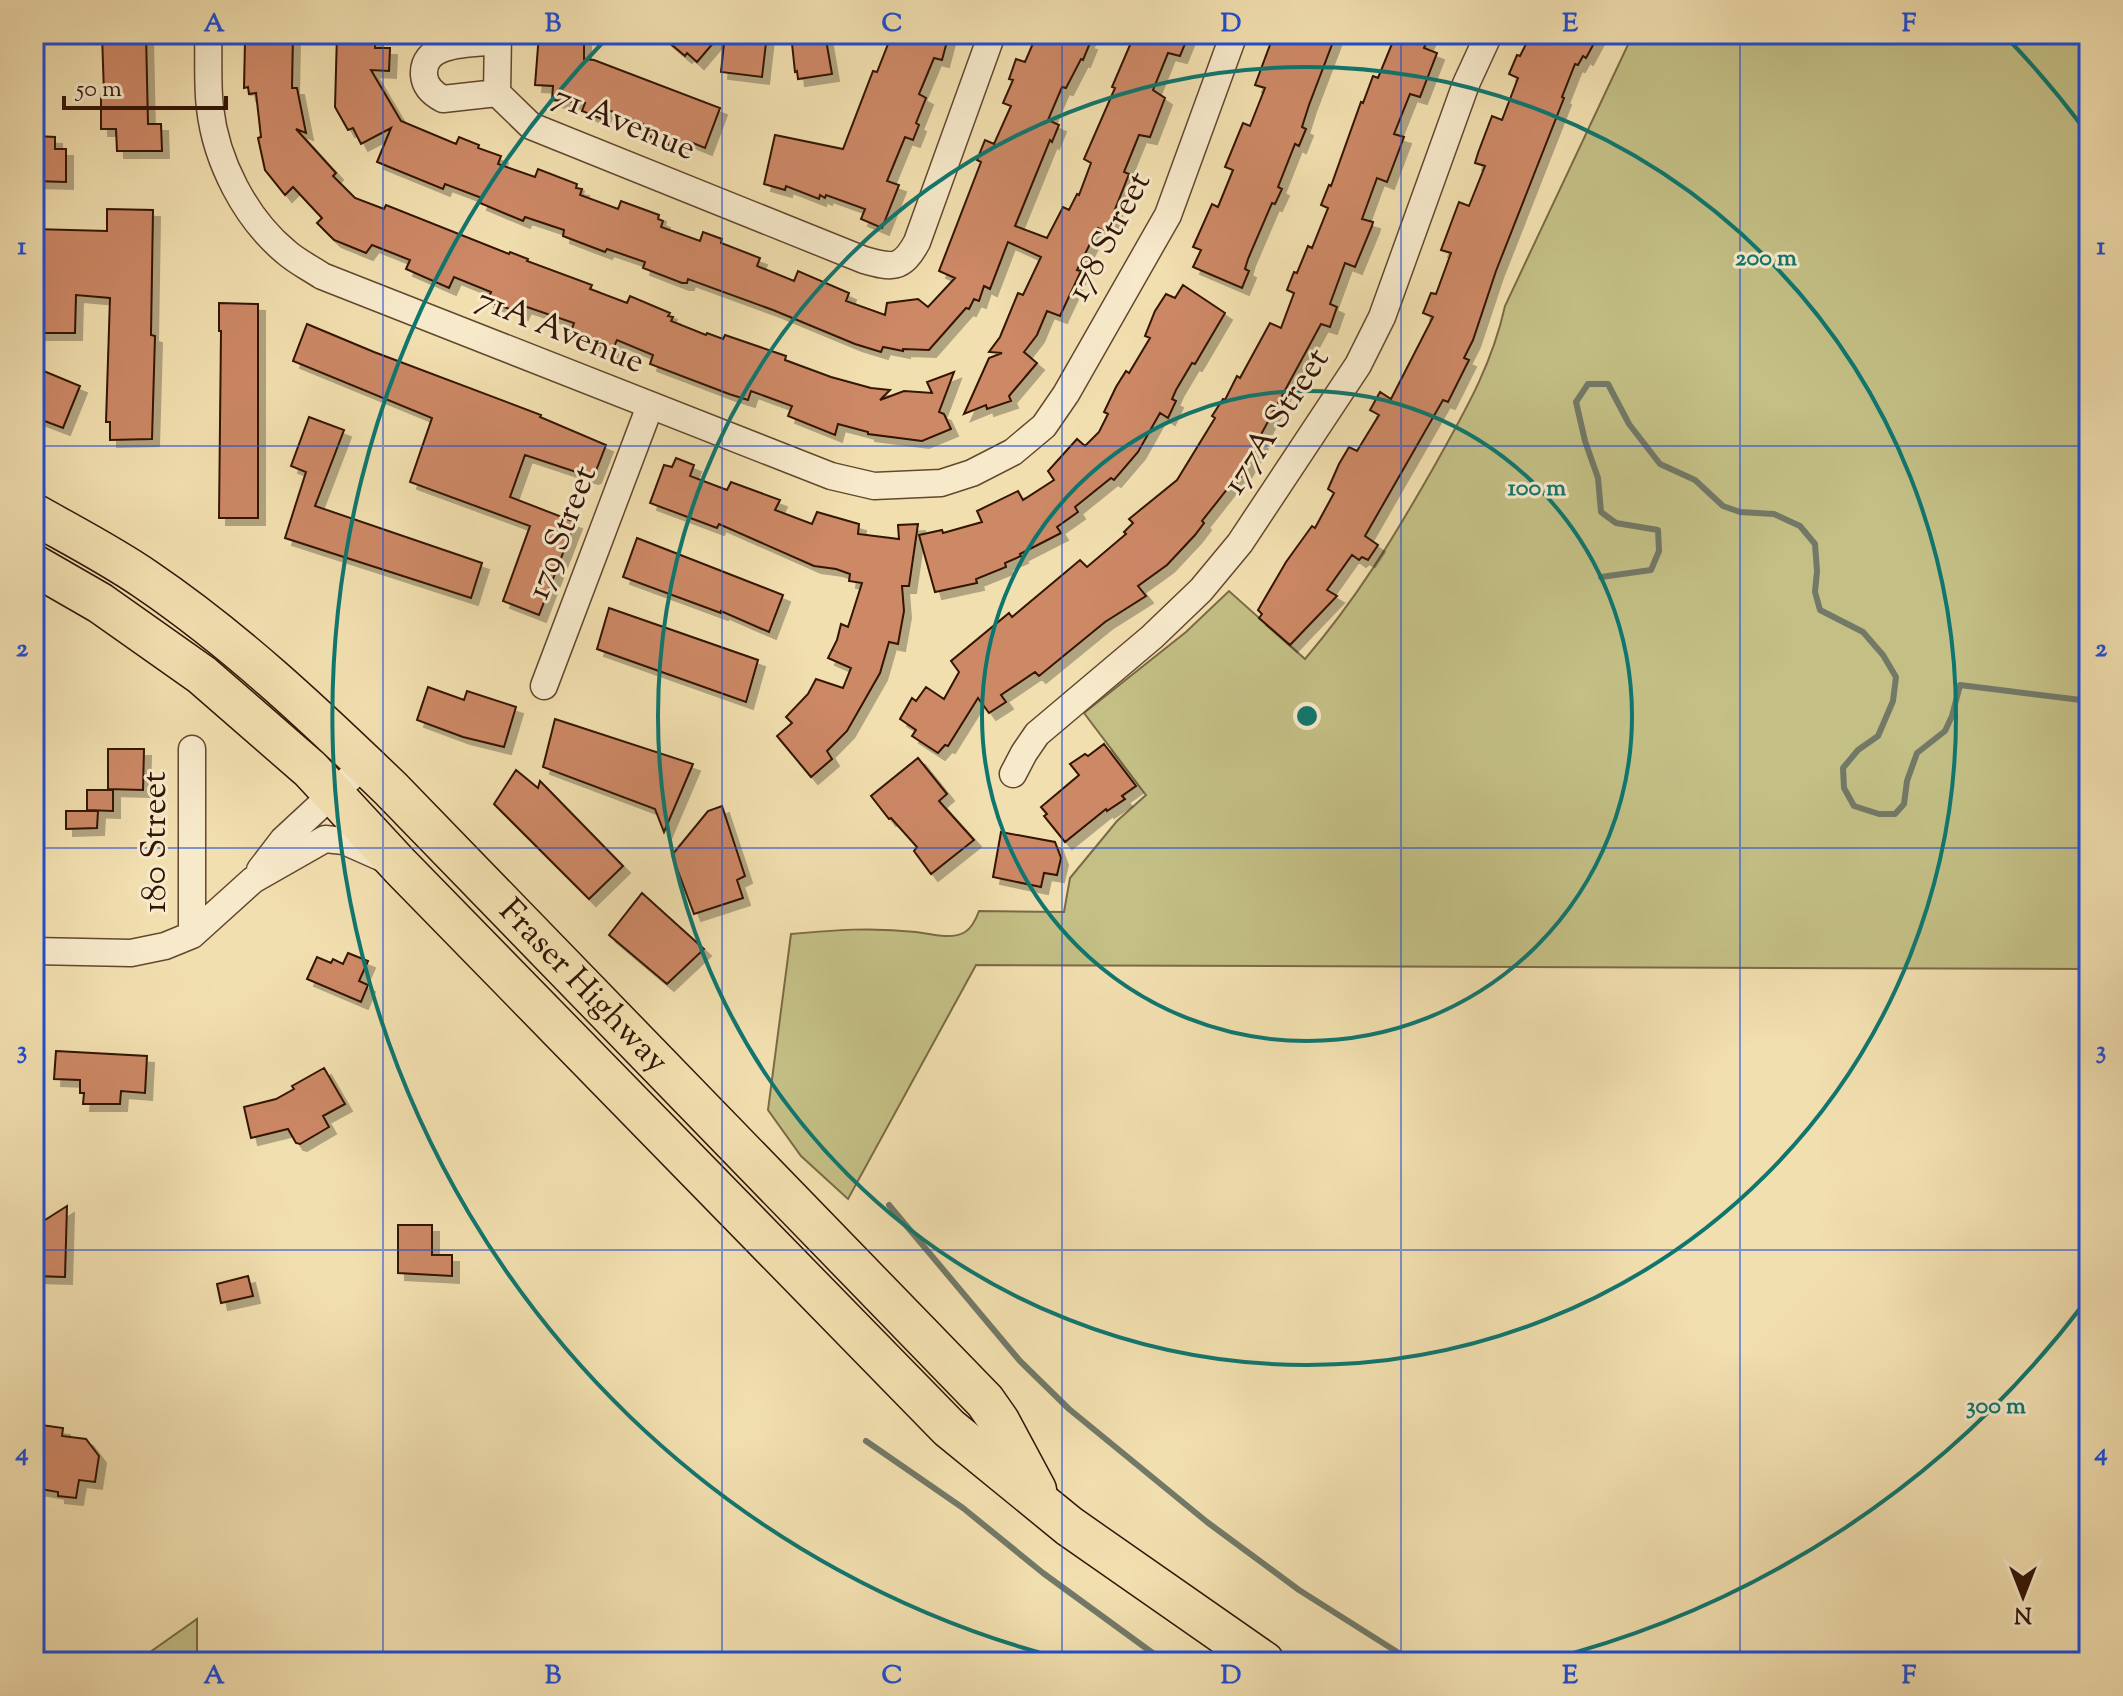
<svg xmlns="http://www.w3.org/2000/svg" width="2123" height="1696" font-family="'Sorts Mill Goudy',serif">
  <defs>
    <filter id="shadow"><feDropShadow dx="7" dy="7" stdDeviation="0" flood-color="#0004"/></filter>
  </defs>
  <rect width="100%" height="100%" fill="#f2dfaf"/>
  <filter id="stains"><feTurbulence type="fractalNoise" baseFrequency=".0025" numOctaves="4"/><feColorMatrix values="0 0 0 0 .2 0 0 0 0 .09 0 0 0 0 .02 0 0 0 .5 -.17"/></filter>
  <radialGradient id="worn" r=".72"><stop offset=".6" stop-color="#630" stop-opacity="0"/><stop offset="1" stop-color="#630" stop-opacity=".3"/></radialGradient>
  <path fill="#c3bf85" stroke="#7b6a46" stroke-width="2" d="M1633,34h456v935l-1113,-4 -128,234 -47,-43 -33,-46 23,-176c44,-4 80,-7 125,-2 14,2 36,8 49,0 7,-4 11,-13 14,-21l85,1 6,-34 47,-57 29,-26 -62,-82 102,-81 43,-41 76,68c52,-61 86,-117 126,-187 31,-56 60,-103 74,-166z
    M197,1619v43h-61z"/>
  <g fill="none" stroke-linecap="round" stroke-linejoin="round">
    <path stroke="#727967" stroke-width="6" d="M1601,577l50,-7 8,-19 -1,-21 -42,-7 -15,-11 -3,-34 -13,-37 -9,-39 12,-18h20l21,40 31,40 35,16 28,26 17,6 34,2 26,12 15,18 2,27 -2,21 5,18 43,22 20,23 13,22 -3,24 -15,35 -20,14 -15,18 1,20 10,18 25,8h16l9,-10 3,-23 10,-28 28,-22 7,-15 8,-31 129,16
      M889,1205l131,156 49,48 138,113 92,68 114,72
      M866,1441l97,67 80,65 122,89"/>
  </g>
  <path fill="#cd8866" stroke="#331406" stroke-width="2" filter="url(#shadow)" d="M102,34h44l2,90h13l1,27h-45l-1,-22h-15v-34l3,-1z
    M254,34h39l-1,54h5l9,45 -10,-4 40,44 -3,3 22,22 29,11 2,-4 123,49 1,-2 18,7 -1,2 65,24 -2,4 37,14 3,-7 40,17 -2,3 5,1 -2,4 35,14 1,-2 16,6 2,-4 61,21 -1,4 46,17 40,11 19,2 -10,10 24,-9 28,2 -5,-11 27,-10 -15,40 5,2 7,15 -29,12 -54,-7v-2l-30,-8 -3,11 -47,-19 4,-10 -41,-15 -3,9 -19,-6 -79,-30 3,-9 -36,-15 -5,11 -42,-17 4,-11 -50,-17 -3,7 -34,-12 4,-9 -37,-15 -5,11 -43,-19 4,-9 -38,-15 -6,8 -32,-13 -17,-17 5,-5 -29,-31 -8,8 -20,-25 -7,-32 3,-1 -5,-44 -7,1 -1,-7 -4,1 1,-47h9z
    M337,34h38v14h15l-1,23 -18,-1 30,51 55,23 3,-7 20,8 -1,3 23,8 -3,8 37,13 3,-8 39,15 -1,4 6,1 -2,6 38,14 3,-8 38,14 -1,4 5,2 -2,6 39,14 3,-9 19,7 -1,4 39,15 -3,8 37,15 4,-10 51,22 -3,8 39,14 2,-12 31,-4 10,8 27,-29 -16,-7 42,-109 -4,-2 8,-20 9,4 17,-38 -8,-3 10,-23 -4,-1 7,-20 9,3 12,-28h53l-4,8 4,1 -7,17 -2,-1 -15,29 -4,-1 -14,33 11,5 -7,17 -2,-2 -35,86 32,12 16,-31 6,3 8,-16 2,1 12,-32 -7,-4 31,-71 -3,-1 21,-49 -9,-4h65l-9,22 -12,-3 -15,37 12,8 -15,39 -11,-2 -15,37 5,2 -15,38 3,1 -10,20 -9,-5 -21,42 4,1 -21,45 -13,-5 -10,24 -13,17 13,11 -28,33 2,5 -24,8 -1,-4 -22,9 25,-56 13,-5 -13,-1 11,-15 18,-44 5,2 18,-38 -33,-15 -18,47 -6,-3 -5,15 -5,-2 -5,10 -3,-1 -37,42 -26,-1v2l-20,-4 -2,5 -26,-8 -82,-34 -85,-31 -1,4h-5l-39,-15 2,-6 -38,-13 -2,3 -42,-16 1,-6 -39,-13 -2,4 -43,-18 2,-5 -37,-14 -2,5 -66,-27 14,-34 -30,16 -8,-16 -5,2 -13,-23z
    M539,34h45v25l10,1 126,48 -15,40 -17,-7 -5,10 -43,-19 3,-8 -37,-15 -4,10 -20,-8 3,-8 -33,-3 1,-14 -18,-1z
    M659,34h62l-24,28 -10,-9 -2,3z
    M725,34h42l-5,43 -41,-5z
    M791,34h34l7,40 -34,5 -1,-8 -2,1z
    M892,34h57l-7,26 -8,-2 -15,36 7,4 -10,25 3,2 -6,15 -8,-3 -18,44 12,4 -17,43 -21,-9 4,-10 -39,-14 -1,3 -5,-3 -1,4 -33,-13 -1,4 -21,-6 11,-49 68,14 30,-78 4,1z
    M1274,34h62l-27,71 -7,22 4,2 -7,17 -4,-2 -17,43 4,2 -7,15 -3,-1 -24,56 -3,10 4,2 -7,17 -49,-21 8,-17 -8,-3 19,-43 6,3 15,-37 -8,-3 18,-44 7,3 15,-38 -10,-3z
    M1396,34h34l-6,14 13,5 -17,44 -10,-3 -16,40 10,3 -17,45 -10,-4 -15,41 11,3 -1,4 -17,41 -10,-4 -15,41 7,3 -7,20 -9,-3 -63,116 3,2 -25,43 -4,-2 -30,38 2,2 -9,12 -28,30 -29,21 8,10 -41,26 -66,54 -4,-4 -34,23 5,7 -17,11 -11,-15 -30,48 -3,-1 -7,8 -26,-17 4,-6 -16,-11 12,-21 4,3 10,-14 18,12 15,-27 -8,-11 58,-48 3,4 68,-57 7,7 39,-33 -2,-2 9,-9 -4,-4 48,-39 38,-62 -3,-2 11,-17 2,1 12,-24 3,2 30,-55 11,5 13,-35 -7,-3 7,-18 3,1 11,-27 4,2 16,-40 -7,-3 8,-20 2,1 30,-84 2,1 10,-27 5,2z
    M1531,34h68l-13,24 -3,-2 -5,9 -3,-1 -13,33 2,1 -68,173 -23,69 -9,18 5,2 -21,42 -5,-2 -78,136 13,9 -10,15 -6,-3 -3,3 -7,-5 -25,35 10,6 -47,49 -31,-27 3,-4 -4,-4 28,-48 26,-36 3,2 19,-35 -6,-4 11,-25 10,-17 8,4 22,-36 -9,-5 10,-18 11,7 42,-82 -10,-4 8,-20 5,1 15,-41 -10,-3 18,-48 10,4 16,-40 -10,-3 3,-10 14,-37 10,4 16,-42 -9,-4 8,-19 3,1z
    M35,136l20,1v12h11v33l-32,-1z
    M107,209l46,1 -2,125 4,1 -3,103 -42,1v-18h-4l4,-124 -34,-3 -1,38h-41v-104l73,2z
    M1183,285l42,28 -30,51 -3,-1 -16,27 -4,9 4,2 -8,17 -8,-5 -22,39 -24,28 -3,-2 -36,29 3,5 -21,15 4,6 -41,21 1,2 -16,7 1,4 -30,12 1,4 -42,9 -16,-57 23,-5 1,3 39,-11 -5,-11 41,-20 5,9 31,-20 -6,-9 29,-32 8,7 14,-14 9,-18 -4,-2 12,-25 10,-16 3,2 21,-35 -5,-2 10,-25 11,-17 9,4z
    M219,303l39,1v214h-39l2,-187h-2z
    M307,324l67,28 167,63 -1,2 66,28 -12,31 -3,1 -66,-22 -15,42 65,25 -36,93 -36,-14 27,-75 -120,-44 22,-64 -139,-57z
    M34,367l46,19 -17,42 -29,-11z
    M309,417l35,13 -29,76 167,57 -11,35 -186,-60 21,-66 -15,-6z
    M676,458l18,7 -4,11 37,14 4,-8 49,18 -5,10 37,14 5,-12 42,12 -1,10 41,5 -1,-14 20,-1 -9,62h-7l2,25 -6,33 -9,-2 -9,31 -33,58 -20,20 5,8 -21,18 -34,-41 15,-13 -6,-6 22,-23 8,-15 27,9 8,-20 -23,-10 9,-18 4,-16 7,3 14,-44 -13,-2 1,-7 -14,-5 -22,-3 -95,-42 -2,4 -67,-25 14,-38 8,2z
    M637,538l146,57 -14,37 -48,-21v2l-98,-36z
    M609,608l149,52 -12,42 -149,-53z
    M428,687l36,13 3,-9 49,16 -12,40 -41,-10 -46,-17z
    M555,719l138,45 -29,68 -9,-23 -112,-42z
    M1104,744l32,42 -14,10 3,3 -18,12 -1,-2 -41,33 -21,-26 3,-2 -6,-7 38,-32 -9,-11 15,-10 3,2z
    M108,749h36l-1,41 -35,-1z
    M918,758l29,36 -8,7 35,39 -43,34 -17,-23 3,-4 -26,-29 -2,1 -18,-23z
    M516,770l22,18 2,-7 83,85 -34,33 -95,-95z
    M87,790h26v21l-26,-1z
    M722,806l23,70 -8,4 6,18 -49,16 -22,-59 36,-44z
    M66,811h32l-1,17 -31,1z
    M1001,832l54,10 6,16 -4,17 -13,-2 -3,14 -48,-10z
    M642,893l62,56 -37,35 -58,-49z
    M348,953l20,8 -9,20 9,4 -7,17 -54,-23 10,-22 14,6 2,-4 10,5z
    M56,1051l91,5 -2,37 -24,-2 -1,13h-37l1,-11h-4v-13l-26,-1z
    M324,1068l21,36 -22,12 6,11 -29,17 -4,-1 -8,-14 -37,9 -7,-31 32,-8 18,-10 -2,-3z
    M67,1206l-2,71 -31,-1v-49z
    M398,1225h34v30h20v21l-54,-3z
    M248,1276l5,20 -32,7 -4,-19z
    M34,1424l29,4 -1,8 24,3 13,17 -4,26 -16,-2 -3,18 -18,-2v-4l-23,-4 5,-39 -6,-1z"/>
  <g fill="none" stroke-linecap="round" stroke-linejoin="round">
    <defs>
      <path id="minor" d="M208,34c1,24 -1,50 2,74 6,53 35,110 76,144 10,9 24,16 36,24l509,200 43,10 67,-3 31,-10 41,-21 31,-26 22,-32 102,-179 66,-181
        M497,93l34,33 333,134c28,8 38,10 53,-18l75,-208
        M497,93l-54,6c-10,-5 -18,-12 -19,-24 -2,-35 50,-31 74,-34
        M497,93l1,-59
        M544,686l106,-280
        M192,749v186
        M1013,774l11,-21 13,-19 115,-97 49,-47 39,-47 118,-178 24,-48 84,-233 23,-50
        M260,870l23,-30 82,-76
        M34,951l97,2 34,-7 27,-11 61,-55 72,-41 19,2 43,19"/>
      <g id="primary">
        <path id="s1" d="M34,514c37,21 76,41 111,65 90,61 168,135 246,210l594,612 14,20 37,69"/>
        <path d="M34,565l66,38 102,72 108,94 90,97 549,562 120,98 195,136"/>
      </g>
    </defs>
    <use href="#minor" stroke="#634730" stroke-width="29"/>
    <use href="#primary" stroke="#331406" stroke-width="43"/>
    <use href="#minor" stroke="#f7eacb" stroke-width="26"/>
    <use href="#primary" stroke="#f2dfaf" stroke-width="40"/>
  </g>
  <path fill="none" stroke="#1d4ed8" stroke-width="2" stroke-opacity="0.55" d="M383,34v1628M722,34v1628M1062,34v1628M1401,34v1628M1740,34v1628M34,446h2055M34,848h2055M34,1250h2055"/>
  <g fill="none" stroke="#0f766e" stroke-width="4">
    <circle cx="1307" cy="716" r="325"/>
    <circle cx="1307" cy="716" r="649"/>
    <path d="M2085 1302A974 974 0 0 1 1543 1661M1071 1661A974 974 0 0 1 606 39M2008 39A974 974 0 0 1 2085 130"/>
  </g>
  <g text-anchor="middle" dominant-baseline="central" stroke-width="6" stroke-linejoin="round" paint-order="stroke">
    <g font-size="34" fill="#331406" stroke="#f7eacb">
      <text transform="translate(624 124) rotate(22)">71 Avenue</text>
      <text transform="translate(1110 237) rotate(-62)">178 Street</text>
      <text transform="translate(560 332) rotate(22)">71A Avenue</text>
      <text transform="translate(1277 422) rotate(-57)">177A Street</text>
      <text transform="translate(563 533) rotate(-69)">179 Street</text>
      <text transform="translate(156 842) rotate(-90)">180 Street</text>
      <text stroke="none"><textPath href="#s1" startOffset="728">Fraser Highway</textPath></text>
    </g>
  </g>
  <circle cx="1307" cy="716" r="12" fill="#0f766e" stroke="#f7eacb" stroke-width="4"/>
  <g font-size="24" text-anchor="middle" font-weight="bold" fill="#0f766e" stroke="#f7eacb" stroke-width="6" stroke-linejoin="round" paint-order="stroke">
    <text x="1766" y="265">200 m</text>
    <text x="1537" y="495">100 m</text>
    <text x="1996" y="1413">300 m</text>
  </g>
  <rect width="2123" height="1696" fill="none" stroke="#f2dfaf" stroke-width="88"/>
  <g transform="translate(2023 1596) rotate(180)" stroke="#f7eacb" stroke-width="6" paint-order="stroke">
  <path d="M0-6L14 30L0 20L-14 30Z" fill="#331406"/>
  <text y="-12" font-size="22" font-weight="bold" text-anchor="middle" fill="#331406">N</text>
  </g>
  <path d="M64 96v12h162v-12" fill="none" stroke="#331406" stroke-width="4"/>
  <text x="76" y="96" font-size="24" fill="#331406" stroke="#f7eacb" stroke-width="6" paint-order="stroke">50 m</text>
  <rect x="44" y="44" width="2035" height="1608" fill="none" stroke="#1d4ed8" stroke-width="3"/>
  <g font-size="26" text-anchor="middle" font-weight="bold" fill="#1d4ed8">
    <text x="214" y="31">A</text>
    <text x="553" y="31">B</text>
    <text x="892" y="31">C</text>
    <text x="1231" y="31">D</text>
    <text x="1570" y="31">E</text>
    <text x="1909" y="31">F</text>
    <text x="22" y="254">1</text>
    <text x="2101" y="254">1</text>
    <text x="22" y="656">2</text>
    <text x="2101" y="656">2</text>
    <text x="22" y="1058">3</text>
    <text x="2101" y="1058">3</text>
    <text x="22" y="1460">4</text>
    <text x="2101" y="1460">4</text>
    <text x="214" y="1683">A</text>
    <text x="553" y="1683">B</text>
    <text x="892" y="1683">C</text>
    <text x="1231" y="1683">D</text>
    <text x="1570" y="1683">E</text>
    <text x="1909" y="1683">F</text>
  </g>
  <rect width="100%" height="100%" filter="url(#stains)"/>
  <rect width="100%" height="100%" fill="url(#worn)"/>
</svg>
